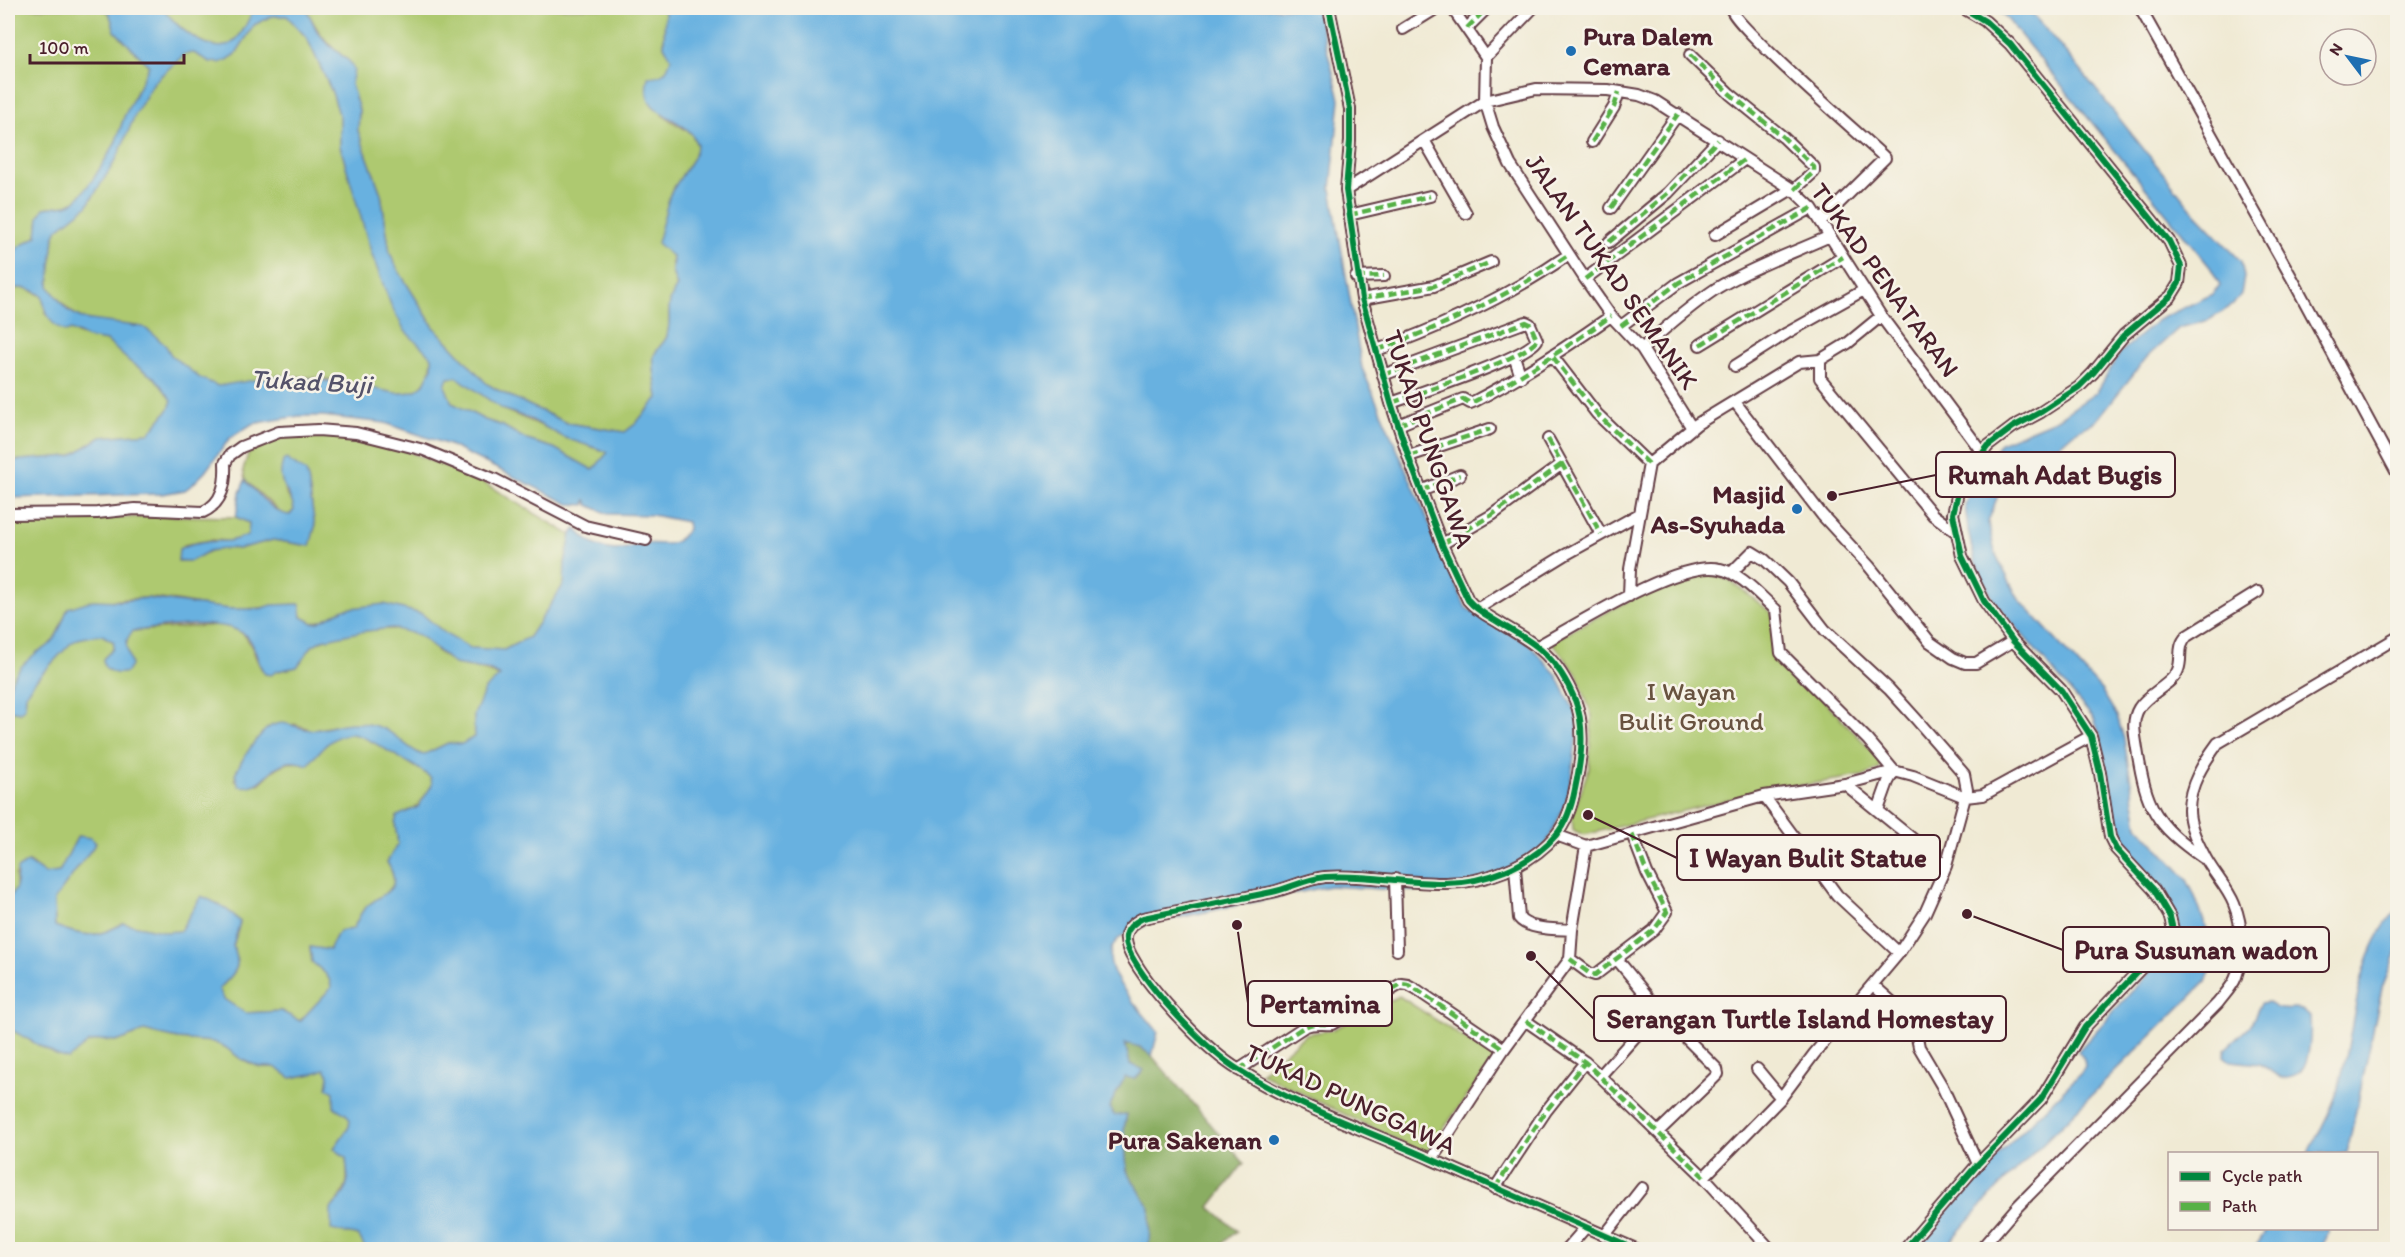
<svg xmlns="http://www.w3.org/2000/svg" width="2405" height="1257" font-family="Itim,sans-serif">
  <rect width="100%" height="100%" fill="#f7f3e8"/>
  <filter id="ink" filterUnits="userSpaceOnUse"><feTurbulence type="fractalNoise" baseFrequency=".0167" numOctaves="2"/><feDisplacementMap in="SourceGraphic" scale="12" xChannelSelector="R" yChannelSelector="G"/><feConvolveMatrix kernelMatrix="1 2 1 2 8 2 1 2 1" color-interpolation-filters="sRGB"/></filter>
  <filter id="wash" filterUnits="userSpaceOnUse"><feTurbulence type="fractalNoise" baseFrequency=".008" numOctaves="4" result="noise"/><feDisplacementMap in="SourceGraphic" scale="24" xChannelSelector="R" yChannelSelector="G"/><feGaussianBlur stdDeviation="1.35" result="paint"/><feColorMatrix in="noise" values="0 0 0 0 0 0 0 0 0 0 0 0 0 0 0 0 0 1.4 0 .05"/><feComposite in="paint" operator="in"/></filter>
  <g filter="url(#wash)">
    <rect width="100%" height="100%" fill="#f0ead4"/>
    <path fill="#aec96f" stroke="#7c744d" stroke-width="1.5" d="M8,8h92l9,4 6,19 34,35 -25,51 -9,27 -21,34 -18,23 -9,4 -23,3 -5,9 -2,19 -17,10 -12,11z
      M163,8h91c-14,32 -25,52 -61,29 -12,-8 -22,-17 -30,-29z
      M306,8h354l5,3 -1,35 8,12 -5,13 -5,5v39l29,18 6,12 -4,13 -23,36 2,78 5,15c-14,22 -4,28 -10,49 -2,7 -11,13 -13,20 -2,9 3,32 4,42l-24,27 -9,7 -58,-9 -64,-30 -16,-9 -54,-58 -35,-56 -8,-17 -9,-59 -23,-63 1,-21 -8,-22 -1,-26c-24,-19 -31,-27 -44,-54z
      M271,16h16l20,22 25,54 8,25v29l18,59 68,145 6,7c0,12 -5,29 -18,34 -21,7 -46,-3 -67,-8 -20,-5 -46,-7 -67,-7 -21,0 -49,14 -68,9 -13,-5 -30,-19 -40,-29 -9,-9 -16,-23 -29,-28 -6,-3 -16,-2 -22,-3 -42,-6 -46,-4 -72,-38l5,-50 4,-8 29,-23 30,-48 18,-43 19,-33 30,-28 10,-1 16,9 25,-7 19,-30z
      M26,288l16,8 4,18 33,21 28,6 23,21 25,16 17,22 -3,9 -20,24 -48,4 -30,19 -63,5v-172z
      M448,377h9l45,32 92,39 15,4 -16,19 -39,-23 -27,-8 -24,-14 -18,-6 -33,-17 -7,-17z
      M318,433l69,10 92,37 92,55 -6,28v21l-36,53 -25,13 -34,-2 -23,-13 -25,-21 -38,-10 -71,19 -11,-6 -2,-13c-23,1 -45,6 -68,5 -29,-1 -58,-11 -87,-11 -26,1 -51,4 -77,10 -5,11 -11,31 -21,39 -17,13 -30,20 -39,41v-166l161,-6 67,1 13,6 -1,13 -19,5 -19,-1 -26,5 -6,16h13l18,-10 21,-3 8,1 35,-9 36,6 6,-19 -7,-48 -23,13 8,11 1,7 -5,5h-6l-38,-35 -2,-10 5,-16 23,-14z
      M1710,573l19,7 43,33 5,42 33,31 69,72 2,5 -2,6 -12,6 -102,16 -181,44 -11,-5 -1,-13 17,-49 3,-52 -15,-42 -26,-33 87,-45 41,-17z
      M218,625c40,5 29,26 47,49l32,-7c5,-7 10,-17 17,-22 17,-13 82,-21 102,-12 11,6 18,18 29,24 17,11 38,10 56,20l-27,38v22l-12,8 -14,-2 -25,12 -10,-4 -30,-22 -38,-5 -32,6 -19,-6c-17,12 -61,34 -59,57l24,3c18,-17 23,-25 49,-20 34,-42 44,-35 87,-9 13,8 25,13 36,23l2,7 -16,22 -19,9 -3,7 3,21 -11,18c18,30 -4,29 -22,46 -5,5 -8,14 -12,21l-14,2 -10,19 -19,-2 2,14c10,8 19,13 19,26l-31,33 -19,-10 -36,2 -21,-14 -5,-10c15,-16 24,-20 14,-42l7,-25 -38,-25 -22,34 -14,1 -43,-9c-25,16 -40,14 -68,3l-1,-26 42,-57 -18,-7 -19,36 -14,2 -16,-12 -14,13 2,13 -9,12v-190l12,2 5,-5 1,-13 7,-11 38,-40 6,-4 19,-4h6l12,7 -1,7 -10,10 5,11 13,3 9,-13 -5,-12 4,-12 4,-5z
      M1399,996l96,62 -70,96 -164,-81 45,-39 26,-4z
      M8,1028l19,10 61,5 12,-3 19,1 25,-10 34,8 35,3 12,5 16,12 19,8h15l16,11 21,-4 13,-6 4,7 5,17 16,28 -1,7 -15,21 12,10c3,26 2,31 -15,51l29,27 6,13h-358z"/>
    <path fill="#8aad62" stroke="#6a6646" stroke-width="1.5" d="M1125,1042l15,5 12,9 92,107 -34,44 27,24 -21,18h-67l1,-41 -23,-37 -3,-43 3,-14 -13,1 -5,-8 16,-30 18,-7 -13,-6z"/>
    <path fill="#68b1e0" stroke="#596886" stroke-width="1.5" fill-rule="evenodd" d="M100,8h63c8,12 18,21 30,29 36,23 47,3 61,-29h52l11,23 12,14 21,17 4,8 -3,14 8,26 -1,21 23,63 9,59 8,17 35,56 54,58 16,9 64,30 58,9 9,-7 24,-27c-1,-10 -6,-33 -4,-42 2,-8 11,-13 13,-20 6,-21 -4,-27 10,-50l-5,-14 1,-15 -16,-14 13,-49 23,-36 4,-13c-2,-4 -4,-10 -7,-13 -19,-19 -51,-19 -42,-55 15,-1 19,-4 23,-19l-7,-12 1,-35 -5,-3h656l24,91 -9,90 31,179 104,240 62,35 28,31 23,46 -7,52 -6,31 -23,48 -32,22 -37,14 -42,5 -102,-6 -173,36 -1,-4 -12,3 1,5c-73,20 -13,72 13,106l-6,24 -12,-9 -15,-4 5,21 14,6 -9,9 -10,-2 -16,30 5,8 13,-1 -3,14 3,43 23,37 -1,41 -783,1 -7,-14 -28,-6v-21l14,-17 3,-13 -2,-21 -12,-10 15,-21 1,-7 -4,-6 -12,-7v-15l-7,-4 2,-13 -4,-6 -13,5 -21,4 -16,-11h-15l-19,-8 -16,-12 -12,-5 -35,-3 -34,-8 -25,10 -19,-1 -12,3 -20,16 -12,-4 -48,-27v-128l8,-12 1,-19 11,-7 17,12 14,-2 19,-36 13,2 5,5 -42,57 1,26c28,11 43,13 68,-3l43,9 14,-1 21,-35c16,7 28,13 39,26l-7,24c10,23 1,27 -14,43l5,10 21,14 36,-2 19,10 31,-33c0,-13 -10,-18 -19,-26l-2,-15 19,3 10,-19 14,-2c4,-7 7,-16 12,-21 18,-17 40,-16 22,-46l11,-18 -3,-21 2,-7 21,-9 14,-22 -1,-7c-11,-10 -23,-15 -36,-23 -43,-26 -53,-33 -87,10 -6,-2 -13,-4 -19,-3 -22,4 -24,28 -50,24l-4,-12c6,-13 23,-41 36,-48 12,-7 23,1 35,3 12,3 26,-3 37,-5 13,-2 29,0 41,5 15,7 23,20 39,26l25,-12 14,1 12,-7v-22l11,-26 15,-13 -11,-6 -35,-6 -35,-29 -27,-7 -33,4 -37,8 -10,6 -15,21 -20,4 -6,4 -6,-1c-8,-10 -8,-23 -15,-34 -19,-26 -88,-12 -117,-9 -13,14 -3,20 -2,35l-4,6c-10,3 -16,1 -23,-6l-1,-7 10,-10 1,-7 -12,-7h-6l-18,4 -7,4 -38,40 -7,11 -1,13 -5,5 -12,-2c-1,-29 5,-38 28,-57 3,-3 8,-4 12,-7 10,-8 15,-27 20,-38l25,-8 27,1 26,-3 84,11h29l13,-4 28,-1 2,13 11,6 6,-1 25,-13 40,-5 38,10 25,21 23,13 34,2 25,-13 35,-53 1,-21 6,-28 5,-6c11,12 22,20 39,21 9,0 19,-5 28,-6 23,-3 28,8 45,-15l-1,-7 -35,-7 -44,-1 -20,-9 -2,-6 -1,6 -16,-1 -120,-59 -64,-22 -62,-7h-24l-47,8 -22,14 -25,34 -12,12 -8,6 -23,4 -154,4v-37l63,-5 30,-19 48,-4 20,-24 3,-9 -17,-22 -25,-16 -23,-21 -19,-3 -17,-8 -5,2c-17,-7 -20,-19 -24,-36 -11,-9 -21,-9 -34,-7v-32l12,-11 17,-10 2,-19 5,-9 23,-3 9,-4 18,-23 21,-34 9,-27 25,-51 -34,-35 -6,-19zM271,16h16l20,22 25,54 8,25v29l32,109 19,50 14,26 27,26v10l-8,17 -8,6 -10,3h-11l-48,-10 -68,-7 -61,10 -18,-8 -29,-23 -5,-9 -14,-13 -9,-6 -60,-8 -16,-9 -18,-23 5,-50 4,-8 29,-23 30,-48 18,-43 19,-33 31,-28 9,-1 16,9 9,1 8,-3 8,-5 19,-30zM457,377l45,32 28,10 35,19 43,14 -15,18 -39,-22 -27,-8 -24,-14 -18,-6 -33,-17 -7,-17 3,-8z
      M1995,8h32l43,49 125,156 46,48 3,16 -3,17 -8,11 -24,15 -30,8 -32,29 -51,64 -23,12 -15,13 -48,23 -12,26 -10,27 7,31 23,45 84,93 15,25 7,23 14,87 48,52 8,16 13,36 7,33 -8,18 -209,208 -54,60 -33,1 65,-72 106,-105 4,-7 -1,-7 -6,-8 75,-83 30,-3 7,-8 -24,-64 -44,-50 -7,-14 -15,-94 -6,-16 -101,-119 -18,-38 -7,-32 -3,-25 5,-16 30,-46 57,-24 40,-27 23,-39 38,-33 53,-25 9,-10 -10,-18 -202,-247z
      M286,459l20,13 2,7 7,48 -5,19 -37,-6 -35,9 -8,-1 -21,3 -18,10h-13l1,-12c14,-9 33,-7 49,-8 7,-1 13,-4 20,-5l1,-13 -13,-6 4,-24 5,-13c11,11 28,34 45,35l4,-5c-3,-21 -19,-24 -11,-49z
      M2397,910v39l-15,39 -35,165h-39c10,-18 21,-38 28,-58 21,-60 15,-137 61,-185z
      M2267,1002c4,3 10,7 14,7 12,2 19,-4 29,7 1,15 1,45 -10,56 -5,4 -11,5 -18,6l-22,-14 -30,-3 -6,-5 1,-7 25,-23 11,-23z
      M2267,1229v-1l61,1 -6,20h-68z"/>
  </g>
  <g filter="url(#ink)">
    <g fill="none" stroke-linecap="round" stroke-linejoin="round">
      <defs>
        <path id="minor" d="M1329,8l21,101v32l-4,49 16,109 29,104 20,61 32,83 25,53c9,11 22,17 33,24 38,22 56,33 74,76 11,28 6,61 0,89 -3,16 -9,34 -19,46 -26,31 -73,49 -114,48 -39,0 -78,-9 -117,-6 -19,2 -35,11 -53,15 -43,9 -86,17 -129,26 -23,11 -20,25 -8,44 19,32 72,89 104,108 60,38 130,61 194,90 69,30 137,60 205,90
          M1452,8l34,49 -1,44 8,26 17,37 75,115 26,37 31,33 50,79
          M1731,8c1,16 133,130 154,150l-64,63
          M2140,8l153,272 105,195
          M1467,28l20,-20
          M1403,29l34,-21
          M1690,55l40,39 53,43 31,30v5l-20,18
          M1486,57l47,-49
          M1424,140l42,73
          M1592,142l22,-35 5,-15
          M1346,190l139,-89 51,-12 72,1 31,5 16,6 137,88 20,19 69,108 101,136
          M1611,208l67,-94
          M1349,215l81,-19
          M1715,235l77,-46
          M1609,242l59,-49 50,-53
          M1356,277l28,-1
          M1585,279l160,-120
          M1362,299l72,-13 57,-24
          M1621,326l57,-43 134,-75
          M1700,345l143,-88
          M1642,349c24,-22 48,-43 75,-61 35,-21 76,-35 113,-52
          M1377,350c67,-24 132,-54 191,-95
          M1514,356l7,21
          M1553,357l44,57 52,50
          M1820,360v18l113,137 22,16
          M1735,366l52,-33 77,-43
          M1383,375l143,-53 4,2 7,16c-10,18 -121,54 -146,63
          M1735,402l87,113 47,51 61,76 23,16 12,5h11l37,-22
          M1398,425l65,-26 7,4 5,-2c48,-25 92,-54 136,-85
          M1548,439l53,95
          M1409,456l81,-27
          M1421,491l39,-16
          M8,514l89,-1 38,-4 68,3c20,-9 23,-29 22,-49l5,-8 11,-8 38,-15 39,-2 38,3 68,17 70,29 91,47 61,14
          M1442,544l50,-29 70,-51
          M1629,596l1,-27 19,-105 48,-40 102,-62 21,-2 28,-17 33,-27
          M1477,609l88,-54 74,-41
          M1538,646c38,-21 141,-87 182,-77 21,4 40,27 56,41l5,43 87,87 26,31 -6,11 -10,28
          M1845,784l101,82
          M1764,796l73,99 62,58
          M1556,835l30,11 178,-50 81,-12 49,-13 19,5 52,21 18,-2 108,-59
          M2203,858c-48,-33 -57,-51 -66,-109 -2,-14 -6,-28 2,-41 8,-14 34,-24 39,-38 5,-13 -2,-22 9,-34l71,-44
          M1515,867l4,51c9,12 38,11 53,12
          M1395,879l2,71
          M1616,958l46,56 55,55 1,5 -6,6 -54,52
          M1570,959l19,14 6,2 59,-45 13,-18 -20,-39 -15,-39
          M1873,985l38,34 4,9 4,19 23,39 36,78
          M1526,1021l59,41 15,14 104,101 67,73
          M1757,1069l24,29
          M1238,1070l66,-43c11,-5 18,-2 28,-3l69,-40 7,1 9,5 87,59
          M1600,1076l59,-66
          M1432,1159l72,-110 66,-90 2,-29 14,-84
          M1704,1177l77,-79 33,-44 85,-101 26,-40 21,-47 21,-76 -3,-16 -47,-54 -28,-31 -64,-59 -37,-48 -23,-22 -13,-8 -21,21
          M1495,1188l51,-77 39,-49
          M1605,1235l37,-47
          M1566,1250l20,-23
          M1904,1250l74,-86 63,-65 44,-72 57,-60 27,-14 4,-5 2,-10 -5,-21 -10,-17 -6,-10 -38,-41 -6,-12 -10,-64 -9,-37 -30,-46 -48,-49 -29,-40 -22,-45 -9,-42 5,-22 14,-25 16,-21 25,-19 28,-15 38,-25 14,-14 31,-38 47,-39 8,-13 2,-17 -12,-25 -159,-197 -25,-23 -22,-13
          M1980,1250l38,-44 200,-203c6,-8 15,-17 18,-26 8,-23 7,-51 -2,-73 -7,-18 -23,-33 -31,-51 -7,-13 -14,-28 -14,-43 0,-25 15,-48 29,-67l180,-106"/>
      </defs>
      <use href="#minor" stroke="#633d44" stroke-width="14"/>
      <use href="#minor" stroke="#fff" stroke-width="10"/>
      <path stroke="#57b146" stroke-width="4.5" stroke-dasharray="9 4.5" stroke-linecap="butt" d="M1467,28l20,-20
        M1690,55l40,39 53,43 31,30v5l-20,18
        M1592,142l22,-35 5,-15
        M1611,208l67,-94
        M1349,215l81,-19
        M1609,242l59,-49 50,-53
        M1356,277l28,-1
        M1585,279l160,-120
        M1362,299l72,-13 57,-24
        M1621,326l57,-43 134,-75
        M1700,345l143,-88
        M1377,350c67,-24 132,-54 191,-95
        M1553,357l44,57 52,50
        M1383,375l143,-53 4,2 7,16c-10,18 -121,54 -146,63
        M1398,425l65,-26 7,4 5,-2c48,-25 92,-54 136,-85
        M1548,439l53,95
        M1409,456l81,-27
        M1421,491l39,-16
        M1442,544l50,-29 70,-51
        M1570,959l19,14 6,2 59,-45 13,-18 -20,-39 -15,-39
        M1526,1021l59,41 119,115
        M1238,1070l66,-43c11,-5 18,-2 28,-3l69,-40 7,1 9,5 87,59
        M1495,1188l51,-77 39,-49"/>
      <defs>
        <path id="cycleway" d="M1329,8l21,101v32l-4,49 16,109 29,104 20,61 32,83 25,53c9,11 22,17 33,24 38,22 56,33 74,76 11,28 6,61 0,89 -3,16 -9,34 -19,46 -26,31 -73,49 -114,48 -39,0 -78,-9 -117,-6 -19,2 -35,11 -53,15 -43,9 -86,17 -129,26 -23,11 -20,25 -8,44 19,32 72,89 104,108 60,38 130,61 194,90 69,30 137,60 205,90
          M1904,1250l74,-86 63,-65 44,-72 57,-60 27,-14 4,-5 2,-10 -5,-21 -10,-17 -6,-10 -38,-41 -6,-12 -10,-64 -9,-37 -30,-46 -48,-49 -29,-40 -22,-45 -9,-42 5,-22 14,-25 16,-21 25,-19 28,-15 38,-25 14,-14 31,-38 47,-39 8,-13 2,-17 -12,-25 -159,-197 -25,-23 -22,-13"/>
      </defs>
      <use href="#cycleway" stroke="#f7f3e8" stroke-width="10"/>
      <use href="#cycleway" stroke="#00873e" stroke-width="6"/>
    </g>
  </g>
  <g fill="#1f6fb2" stroke="#f7f3e8" stroke-width="2">
    <circle cx="1571" cy="51" r="6"/>
    <circle cx="1797" cy="509" r="6"/>
    <circle cx="1274" cy="1140" r="6"/>
  </g>
  <g text-anchor="middle" dominant-baseline="central" stroke-width="5" stroke-linejoin="round" paint-order="stroke">
    <g font-size="26" font-weight="bold" fill="#4a1f2b" stroke="#f7f3e8" text-anchor="end">
      <text x="1583" y="36" text-anchor="start">Pura Dalem<tspan x="1583" dy="30">Cemara</tspan></text>
      <text x="1785" y="494">Masjid<tspan x="1785" dy="30">As-Syuhada</tspan></text>
      <text x="1262" y="1140">Pura Sakenan</text>
    </g>
    <g font-size="26" fill="#4a1f2b" stroke="#f7f3e8">
      <text transform="translate(1612 271) rotate(55)">JALAN TUKAD SEMANIK</text>
      <text transform="translate(1885 280) rotate(54)">TUKAD PENATARAN</text>
      <text transform="translate(1429 439) rotate(71)">TUKAD PUNGGAWA</text>
      <text transform="translate(1351 1099) rotate(25)">TUKAD PUNGGAWA</text>
    </g>
    <g font-size="26" fill="#68523f" stroke="#f7f3e8">
      <text x="1691" y="691">I Wayan<tspan x="1691" dy="30">Bulit Ground</tspan></text>
    </g>
    <g font-size="27" font-style="italic" fill="#54526a" stroke="#f7f3e8">
      <text transform="translate(311 381) rotate(3)">Tukad Buji</text>
    </g>
  </g>
  <path fill="none" stroke="#4a1f2b" stroke-width="2" d="M1832 496L1936 475M1588 815L1677 858M1967 914L2063 950M1237 925L1248 1003M1531 956L1594 1019"/>
  <g fill="#4a1f2b" stroke="#f7f3e8" stroke-width="2">
    <circle cx="1832" cy="496" r="6"/>
    <circle cx="1588" cy="815" r="6"/>
    <circle cx="1967" cy="914" r="6"/>
    <circle cx="1237" cy="925" r="6"/>
    <circle cx="1531" cy="956" r="6"/>
  </g>
  <g fill="#f7f3e8" stroke="#4a1f2b" stroke-width="2">
    <rect x="1936" y="452" width="239" height="45" rx="6"/>
    <rect x="1677" y="835" width="263" height="45" rx="6"/>
    <rect x="2063" y="927" width="266" height="45" rx="6"/>
    <rect x="1248" y="981" width="144" height="45" rx="6"/>
    <rect x="1594" y="996" width="412" height="45" rx="6"/>
  </g>
  <g font-size="27" text-anchor="middle" font-weight="bold" fill="#4a1f2b">
    <text x="2055" y="484">Rumah Adat Bugis</text>
    <text x="1808" y="867">I Wayan Bulit Statue</text>
    <text x="2196" y="959">Pura Susunan wadon</text>
    <text x="1320" y="1013">Pertamina</text>
    <text x="1800" y="1028">Serangan Turtle Island Homestay</text>
  </g>
  <rect width="2405" height="1257" fill="none" stroke="#f7f3e8" stroke-width="30"/>
  <rect x="2168" y="1152" width="210" height="78" fill="#f7f3e8" stroke="#b29e9c" stroke-width="1.5"/>
  <rect x="2180" y="1172" width="30" height="9" fill="#00873e" stroke="#b29e9c" stroke-width="1.5"/>
  <text x="2222" y="1182" font-size="18" fill="#4a1f2b">Cycle path</text>
  <rect x="2180" y="1202" width="30" height="9" fill="#57b146" stroke="#b29e9c" stroke-width="1.5"/>
  <text x="2222" y="1212" font-size="18" fill="#4a1f2b">Path</text>
  <g transform="translate(2348 57) rotate(302)"><circle r="28" fill="#f7f3e8" stroke="#b29e9c" stroke-width="1.5"/>
  <path d="M0-4.5L10 22L0 15L-10 22Z" fill="#1f6fb2"/>
  <text y="-9" font-size="16" font-weight="bold" text-anchor="middle" fill="#4a1f2b">N</text>
  </g>
  <path d="M30 54v9h154v-9" fill="none" stroke="#4a1f2b" stroke-width="3"/>
  <text x="39" y="54" font-size="18" fill="#4a1f2b" stroke="#f7f3e8" stroke-width="4.5" paint-order="stroke">100 m</text>
</svg>
